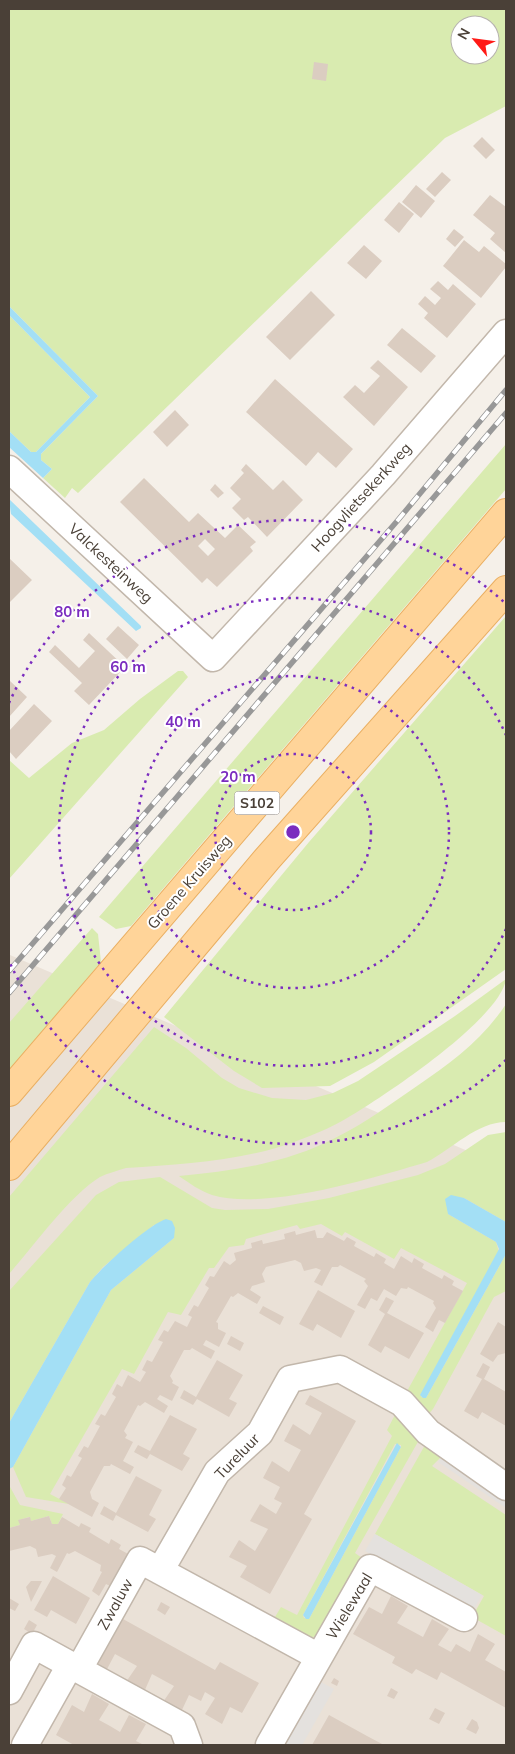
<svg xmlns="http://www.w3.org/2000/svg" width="515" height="1754" font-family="Mulish,sans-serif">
  <rect width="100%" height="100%" fill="#f5f0e9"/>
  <path fill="#eae1d7" d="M10,955l481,206 15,9v575h-497z"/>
  <path fill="#d9ebb0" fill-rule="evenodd" d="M9,9h497v97l-61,32 -367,355 -6,-5 -7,10 -22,-20 9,-9 -11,-9v-6l57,-58 -89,-90zM460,25h30v30h-30z
    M9,315l81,82 -54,55 -4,1 -23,-22z
    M506,444v45l-375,437 -15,3 -17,-12z
    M506,616v353l-132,93 -44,24 -68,2 -28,-17 -70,-54 145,-175z
    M178,671h5l5,6 -179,202v-119l20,18 43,-35 32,-13 36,-31z
    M92,928l6,6 3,28 -92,108v-47z
    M506,979c-6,41 -127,121 -164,142 -20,11 -44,20 -66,27 -49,14 -100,17 -150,20 -9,3 -18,5 -26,9 -30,18 -67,70 -91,97v-77l145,-170 32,21 36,30 17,10 33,10 34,2 27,-7 25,-12 97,-65z
    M506,1004v118c-29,0 -54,27 -79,40 -54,16 -161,49 -215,33 -12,-4 -23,-12 -33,-19 54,-5 109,-13 158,-39 28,-14 54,-33 80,-51 34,-23 66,-47 89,-82z
    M506,1132v90l-42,-24 -16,16 48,28 3,10 -78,145 5,1 80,-144v37l-12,6 -61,112 -8,9 -19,-25 61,-110 -66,-35 -7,11 -49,-27 -3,4 -21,-12 -21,5 -3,-4 -51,14 -2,6 -15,2 -15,21h-5l-28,47 -13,-3 -34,62 -12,-5 -72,125 19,10 -43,-7 -13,-30 98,-177 63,-52 -20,-13 -51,42 -13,15 -81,141v-132l87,-96 23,-13 41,-5 52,31 13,2 43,-1 61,-11 89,-23 27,-11 43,-29z
    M396,1413l23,27 -64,113 7,5 -43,75 -10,7 -18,-6 4,-6 -20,-11 6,-10 16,8 95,-179 -5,-6zM395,1444l6,1v2l-92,172 -5,-1 -1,-3z
    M425,1445l17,11 -10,10 74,49v121l-34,-19 12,-21 -109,-62z
    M9,1485l11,20 43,9 -5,10h-6l-3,-8 -18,5 -2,-4 -10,3 1,5 -11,3z"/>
  <path fill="#e4e1de" d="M442,1456l64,43v9l-68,-46z
    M375,1534l107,61 -9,16 -108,-60z
    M317,1680l17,9 -32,56h-21z"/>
  <path fill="#a3dff5" d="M9,306l89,90 -57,58v6l11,9 -9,9 -34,-31v-16l22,21h5l54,-55 -81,-82z
    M9,499l132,127v2l-5,3 -125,-117z
    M451,1195l13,3 42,24v32l-80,144h-3l-3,-3 79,-146 -3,-7 -48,-28 -3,-15z
    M166,1219l6,2 3,7 -1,10 -63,52 -98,177 -4,2v-46l81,-141c13,-16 58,-57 76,-63z
    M397,1443l4,4 -92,172h-3l-3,-4z"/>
  <path fill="#dbcdc1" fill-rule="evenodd" d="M314,62l14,2 -2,17 -14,-2z
    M482,137l13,13 -9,9 -13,-13z
    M442,172l9,8 -16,17 -9,-8z
    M416,185l19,16 -14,17 -19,-16z
    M490,195l16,12v46l-16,-14 5,-6 -22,-18z
    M399,202l15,12 -15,19 -15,-13z
    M454,229l10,8 -9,10 -9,-8z
    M464,240l15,12 5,-6 22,18v3l-25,31 -38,-32z
    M364,245l18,16 -16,18 -19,-16z
    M438,281l10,9 5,-6 23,20 -29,34 -23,-20 4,-5 -10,-9 7,-8 10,9 6,-7 -11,-9z
    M311,291l24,24 -45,45 -24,-23z
    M402,328l34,28 -15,17 -34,-28z
    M378,360l30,27 -34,39 -31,-29 12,-12 9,8 16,-17 -10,-8z
    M275,379l78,70 -17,19 -18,-16 -12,14 -60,-54z
    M175,410l14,15 -22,22 -14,-15z
    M246,464l27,26 10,-10 20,20 -36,37 -19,-20 -4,3 -12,-12 9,-9 -11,-11 14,-15 -3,-3z
    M144,478l45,44 9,-9 27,25 13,-13 18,17 -6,5 3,4 -36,36 -10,-9 -5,5 -82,-81zM205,539l10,10 -7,7 -10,-10z
    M215,484l9,9 -6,5 -8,-8z
    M9,558l23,22 -23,23z
    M118,626l21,19 -12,14 -21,-20z
    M89,633l36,34 -36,38 -15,-14 8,-8 -33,-31 6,-7 24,23 16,-17 -12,-11z
    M9,680l18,17 -18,20z
    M34,704l18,17 -36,38 -7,-8v-20z
    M315,1230l2,8h6l4,-6 17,9 3,-4 9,5 -2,4 20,11 2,-4 10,6 -2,4 10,6 7,-13 11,7 2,-5 10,6 -2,4 20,11 2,-4 10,6 -2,4 11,6 -18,32 -6,-3 -6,12 -8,-5 11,-19 -3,-5 1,-2 -26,-14 -1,2 -6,-1 -5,8 -12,-7 -7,12 -6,-3 -6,11 -8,-4 11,-19 -4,-5 2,-2 -26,-14 -2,2h-6l-10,19 -8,-4 7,-12 -5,-2 -12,3 -3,-8 -6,-3 -29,7 -4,7 3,8 -13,4 -2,4 11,7 -4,7 -19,-11 -5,4 -2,-1 -15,26 2,1v6l8,4 -7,14 -13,-7 -3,5 12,6 -4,8 -19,-11 -2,2h-6l-14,26 3,5 -1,2 7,4 -7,14 -12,-6 -3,4 11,7 -4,7 -19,-11 -5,4 -2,-1 -14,26 3,4 -2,3 8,4 -10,19 11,6 -4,7 -19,-10 -1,2h-6l-14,26 2,7 7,4 -7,14 -33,-18 7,-11 -4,-3 5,-10 4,2 11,-19 -4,-2 6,-10 4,2 12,-22 -5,-2 6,-10 4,2 11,-19 -4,-3 5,-10 5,3 6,-12 12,7 6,-10 -4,-2 5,-10 5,2 11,-20 -5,-2 6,-10 4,2 7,-11 12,6 5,-10 -4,-2 6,-10 4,2 11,-19 -4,-3 5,-9 4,1 10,-16 6,4 6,-5 -2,-7 18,-5 -1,-5 11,-3 1,4 22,-5 -1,-5 11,-3 1,4z
    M318,1290l37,21 -14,27 -24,-14 -4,7 -14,-7z
    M386,1297l8,4 -7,12 37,20 -15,26 -24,-13 -4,7 -13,-8 17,-31 -6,-4z
    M263,1306l21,11 -4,8 -21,-12z
    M498,1322l8,5v26l-8,2 -5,7 -13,-8z
    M231,1336l13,7 -4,8 -13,-7z
    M217,1360l26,15 -14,24 8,4 -8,14 -32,-18 -4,6 -13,-7 4,-8 12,7z
    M483,1363l7,4 -6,12 22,13v34l-24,-14 -4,7 -14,-8 18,-32 -6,-3z
    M310,1395l46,26 -52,93 8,5 -42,75 -30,-17 7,-11 -18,-9 10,-17 16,11 13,-22 -18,-8 10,-17 16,10 6,-11 -8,-4 6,-12 -17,-9 9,-17 17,11 12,-22 -17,-9 9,-17 17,11 12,-22 -17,-9z
    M170,1415l27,14 -14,25 7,4 -8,13 -32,-17 -3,5 -13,-7 4,-7 12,6z
    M136,1476l26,14 -13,25 7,4 -8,13 -32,-17 -3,6 -13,-7 4,-8 12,7z
    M49,1516l3,8h6l4,-7 17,10 2,-4 10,5 -2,4 20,12 2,-5 10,6 -2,4 11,6 -18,32 -6,-3 -7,12 -7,-5 10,-19 -2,-1 1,-6 -26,-14 -6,3 -2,-1 -10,19 -7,-4 6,-12 -4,-2 -14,3 -2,-8 -6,-3 -21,5v-23l11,-3 -2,-5 12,-3 1,4z
    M53,1576l37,22 -14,26 -25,-14 -4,7 -13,-7z
    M31,1581h11l-11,21 -5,-15z
    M391,1596l17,10 -11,17 26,14 9,-18 17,10 -11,16 13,7 5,-8 14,8 8,-18 17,10 -10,16 21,12v36l-65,-36 -4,8 -21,-11 -4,5 -20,-11 3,-6 -42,-23 16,-27 13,7z
    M9,1598l10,6 -4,7 -6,-3z
    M161,1602l9,5 -5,8 -8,-5z
    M123,1619l92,51 5,-8 39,21 -17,30 -12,-6 -8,17 -17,-10 10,-16 -10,-6 -4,9 -12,-6 -8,17 -18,-10 11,-16 -22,-12 -8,18 -18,-10 11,-16 -22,-12 -9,17 -9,-5z
    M29,1620l8,5 -5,9 -8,-5z
    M334,1678l5,3 -2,5 -6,-3z
    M391,1688l7,4 -4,7 -7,-3z
    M92,1694l17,10 -10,16 11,6 10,6 9,-17 17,9 -10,17 8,4h-70l-18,-10 16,-30 12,7z
    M435,1708l10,5 -6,11 -10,-5z
    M329,1715l38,21 17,9h-72z
    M472,1719l5,3 2,6 -3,6 -10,-5z"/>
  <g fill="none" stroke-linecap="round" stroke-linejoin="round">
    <defs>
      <path id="minor" d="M9,469l204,189 170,-183 123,-142
        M160,1571l57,-99 43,-39 30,-54 50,-10 62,34 26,29 78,55
        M79,1669l61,-109 179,97
        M9,1691l25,-46 148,81 7,19
        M25,1745l45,-80
        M269,1745l101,-177 94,50"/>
      <path id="primary" d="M9,1092l497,-579
        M9,1166l258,-307 239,-269"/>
    </defs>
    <use href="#minor" stroke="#c2b7ab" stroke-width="29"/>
    <use href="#primary" stroke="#eaaf62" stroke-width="30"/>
    <use href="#minor" stroke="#fff" stroke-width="26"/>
    <use href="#primary" stroke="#ffd499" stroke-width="28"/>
    <defs>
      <path id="rail" d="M9,971l389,-451 108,-130
        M9,993l497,-580"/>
    </defs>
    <use href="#rail" stroke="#989898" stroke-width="5.5"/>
    <use href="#rail" stroke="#fff" stroke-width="4" stroke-dasharray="11" stroke-linecap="butt"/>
  </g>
  <g fill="none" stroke="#7b2cbf" stroke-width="2.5" stroke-dasharray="2.5 5">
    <circle cx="293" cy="832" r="78"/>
    <circle cx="293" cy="832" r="156"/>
    <path d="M506 929A234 234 0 1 1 506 735"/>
    <path d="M506 1060A312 312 0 0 1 9 961M9 703A312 312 0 0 1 506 604"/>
  </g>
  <g text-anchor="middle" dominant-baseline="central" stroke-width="4" stroke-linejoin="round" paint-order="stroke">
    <rect fill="#fff" stroke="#807973" stroke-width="1" x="234.5" y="791.5" width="45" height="23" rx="4"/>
    <g font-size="14" font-weight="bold" fill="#4a4037">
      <text x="257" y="803">S102</text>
    </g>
    <g font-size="15" fill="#4a4037" stroke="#fff">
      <text transform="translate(361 497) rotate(-48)">Hoogvlietsekerkweg</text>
      <text transform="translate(111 563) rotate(43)">Valckesteinweg</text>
      <text transform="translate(189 882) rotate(-49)">Groene Kruisweg</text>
      <text transform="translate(237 1456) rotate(-46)">Tureluur</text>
      <text transform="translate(115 1604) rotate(-61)">Zwaluw</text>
      <text transform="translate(349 1606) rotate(-59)">Wielewaal</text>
    </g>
  </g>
  <circle cx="293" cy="832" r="8" fill="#7b2cbf" stroke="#fff" stroke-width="2.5"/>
  <g font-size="15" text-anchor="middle" font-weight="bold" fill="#7b2cbf" stroke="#fff" stroke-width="4" stroke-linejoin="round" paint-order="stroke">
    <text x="72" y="617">80 m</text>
    <text x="128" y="672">60 m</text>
    <text x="183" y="727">40 m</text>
    <text x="238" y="782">20 m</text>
  </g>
  <rect width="515" height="1754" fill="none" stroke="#4a4037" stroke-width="20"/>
  <g transform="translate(475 40) rotate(299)"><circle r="24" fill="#ffffff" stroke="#b7b3af"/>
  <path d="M0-4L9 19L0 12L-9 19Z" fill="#ff1a17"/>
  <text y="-8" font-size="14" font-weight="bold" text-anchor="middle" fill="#4a4037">N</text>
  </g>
</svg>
